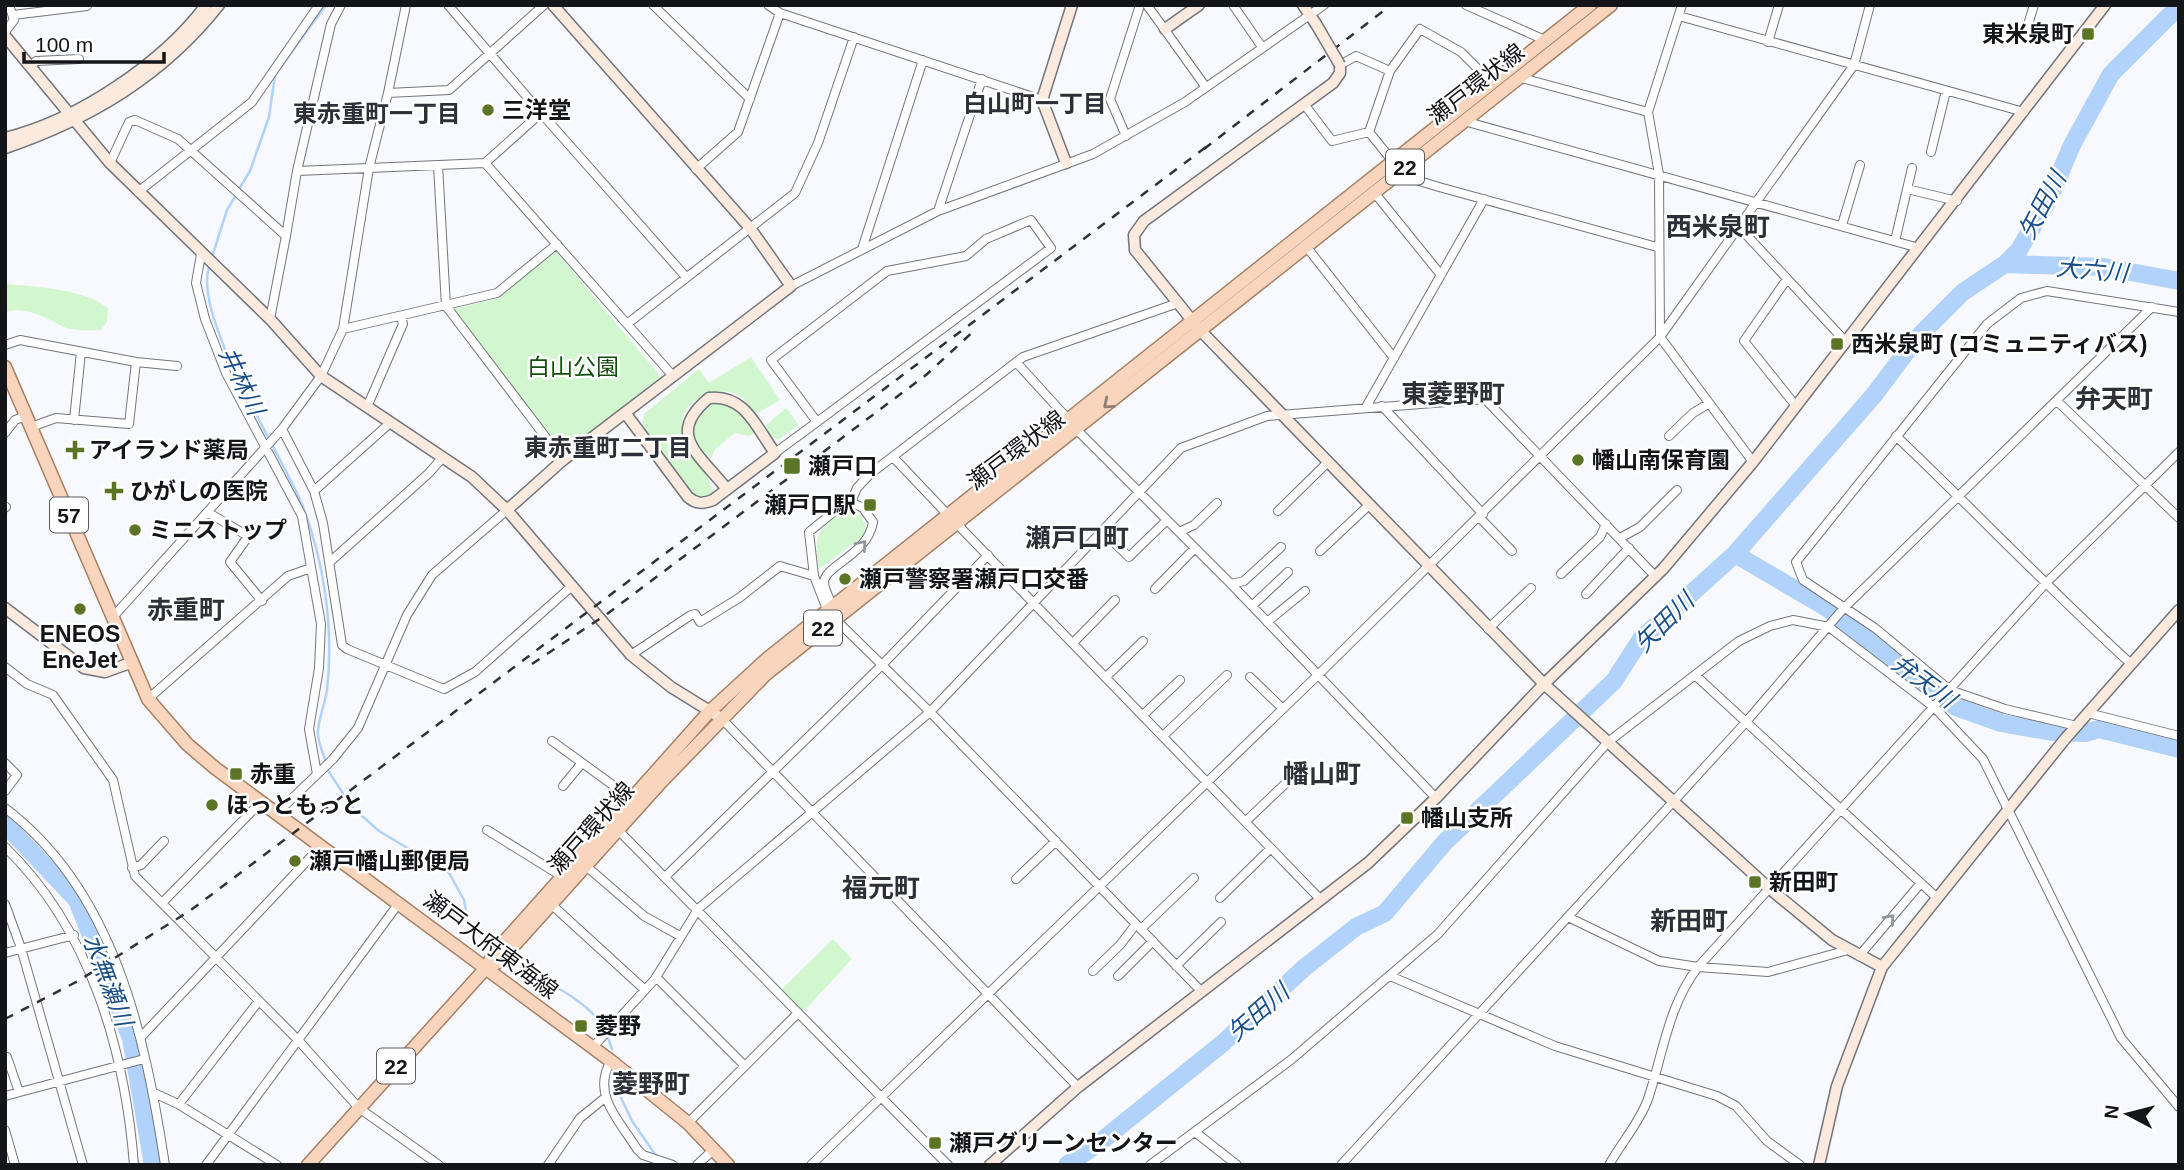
<svg xmlns="http://www.w3.org/2000/svg" width="2184" height="1170" font-family="Helvetica,'Noto Sans JP',sans-serif">
  <rect width="100%" height="100%" fill="#f7f9fe"/>
  <path fill="#d2f7ce" d="M554,249l107,128 -99,76 -109,-144 43,-10z
    M5,284c32,3 76,4 103,24l-1,14 -6,8c-12,1 -28,1 -39,-4 -17,-9 -37,-20 -57,-14z
    M751,357l29,43 -24,14c-5,-5 -9,-13 -15,-17 -20,-15 -59,1 -59,28 0,28 28,42 31,69l-16,7 -6,-3 -49,-72 2,-12 55,-45 10,14z
    M714,402l21,5 20,26 -6,3 -14,-3 -20,16 -4,10c-23,-24 -28,-38 3,-57z
    M786,408l13,17 -21,15 -8,-5 -4,-10z
    M853,511l7,4 8,15 -3,5 -46,34c-3,-25 -7,-33 14,-50 7,-5 10,-7 20,-8z
    M833,939l19,20 -50,54 -21,-23z"/>
  <g fill="none" stroke-linecap="round" stroke-linejoin="round">
    <path stroke="#b1d2fa" stroke-width="2.5" d="M239,189l11,-18 19,-54 6,-42 51,-70
      M212,257l15,-47 9,-15
      M209,267c-16,50 70,183 92,235 23,57 33,126 26,188 -2,14 -8,27 -9,41 -1,10 5,22 8,31
      M327,769l25,38 27,24 70,42 15,27 5,27
      M521,968c28,15 67,33 84,61
      M607,1035l5,14
      M616,1087l16,34 25,36"/>
    <path stroke="#b1d2fa" stroke-width="18" d="M2005,264l99,3 75,14
      M1735,554l92,54 129,99 45,16 51,9 33,1 14,-4 80,20
      M5,824l72,76 54,138 22,127
      M1067,1165l33,-23 123,-99 81,-75 52,-41 29,-14 59,-70 170,-162 27,-42 94,-85 139,-159 42,-56 47,-47 42,-28 14,-14 30,-51 23,-54 39,-71 68,-68"/>
    <defs>
      <path id="street" d="M448,5l93,108 -56,50 142,161
        M653,5l97,94
        M768,5l12,8 262,87
        M1147,5l58,81
        M1233,5l29,42
        M1466,5l81,36
        M1682,5l-34,107 11,62 1,163 93,125
        M13,15l74,-9
        M1679,16l345,96
        M2027,28l7,-23
        M5,32l9,-12 -5,-15
        M1768,42l11,-37
        M30,67l6,-6 43,-2
        M1390,71l30,-42 41,23 31,31
        M1518,77l130,35
        M388,93l18,-88
        M1304,104l28,37 37,-9 21,-61 -34,-15 -16,9
        M541,113l145,164
        M1464,121l455,127
        M1369,132l25,31
        M1126,136l-16,-37 30,-94
        M1931,152l15,-61
        M110,163l19,-41 6,-2 43,19 108,97 11,-65 72,-3 19,-75 61,-3 95,-85
        M438,165l8,141 117,154
        M696,169l42,-37 42,-119
        M297,171l34,-147 10,-19
        M1399,172l7,5 33,10 218,60
        M1907,189l50,12
        M1373,191l68,84
        M138,192l114,-90 67,-97
        M938,211l44,-132
        M1031,220l20,28 -234,174 -46,-62 116,-89 79,-15 20,-17z
        M1842,225l18,-60
        M1739,227l107,115
        M1895,241l17,-73
        M1305,245l89,113
        M863,246l60,-186
        M201,254l-5,29 9,36 21,54 76,143 19,108 -2,44 -10,61 8,45
        M1787,279l-43,62 52,65
        M791,286l147,-75 155,-57 92,-52 139,-97
        M1178,303l-155,54 -153,117 -13,14 -6,14 -9,3 -33,27 5,44 14,36 102,100 271,279
        M270,319l16,-83
        M343,329l154,-36 60,-49
        M5,345l15,-5 116,22 41,4
        M1016,362l52,57
        M673,376l-46,-52 168,-131 23,-50 36,-106
        M2058,402l121,116
        M1382,406l101,108
        M367,407l36,-83 -2,-8
        M1366,407l118,-208
        M74,420l7,-68
        M31,427l25,-9 73,6 7,-62
        M282,429l32,62 9,32 19,122 5,4 97,40 31,-17 97,-86
        M1077,430l154,154 205,214
        M5,433l10,-13 11,-4
        M1669,436l24,-23 15,-9
        M1896,436c79,75 154,154 234,227
        M775,453l42,-31
        M893,457l56,59
        M314,491l76,-68
        M5,508l1,-1
        M1278,511l49,-48
        M209,513l37,22 1,3 -17,24 32,39
        M1479,517l33,34
        M956,523l365,377
        M1102,531l27,26 38,-37
        M1179,532l15,-7 23,-22
        M1620,538l20,-11 37,-37
        M1320,551l49,-46
        M331,561l98,-88 14,-16
        M1561,574l39,-37 6,-13
        M1231,584l13,-3 37,-34
        M1155,589l40,-41
        M1586,594l43,-46
        M1252,606l36,-34
        M834,609c-3,-8 -10,-19 -10,-27 1,-17 44,-27 49,-60l-10,-14 -12,-6
        M113,617l169,-188 39,-53 22,-47 26,-161 116,-5
        M1267,622l38,-31
        M1488,629l43,-41
        M1073,643l42,-43
        M631,655l60,-40 4,-1 5,8 39,-24 41,-32 34,10
        M5,667l22,17 26,11 60,85 22,96 163,164 61,68 80,57
        M1695,675l241,222
        M1106,677l37,-36
        M1250,677l32,31
        M148,699l140,-123 23,-8
        M2088,713l91,23
        M1143,715l37,-35
        M721,718l357,369
        M2077,726l-72,-17 -55,-19 -75,-62 -72,-48 -7,-18 191,-238 34,-26 26,-7 132,21
        M1163,736l64,-61
        M552,741l80,58
        M5,763l12,12 -12,16
        M563,786l18,-22
        M5,808c110,83 140,228 160,357
        M277,813l56,-54 25,-31 49,-113 25,-40 75,-65
        M1246,821l40,-38
        M487,830l76,47
        M618,830l330,335
        M5,847c85,82 120,203 129,318
        M586,866l58,50 36,20
        M132,868l9,-3 23,-24
        M666,876l216,-211 106,-110
        M1016,879l40,-38
        M1220,898l51,-50
        M162,903l99,-101
        M5,904l16,44 62,217
        M551,904l94,86
        M1568,917l91,44 39,6 70,5 80,-22
        M1141,929l53,-51
        M5,953l69,-18
        M1859,956l62,-73
        M1176,966l45,-44
        M1093,971l27,-26 16,-21
        M1118,976l35,-35
        M1390,976l165,70 162,50 19,10 31,35 33,24
        M656,977l89,89
        M141,1037l180,-191
        M593,1047l62,-68 43,-70 232,-197 251,-264 86,-32 218,-17 171,178
        M7,1057l12,35
        M611,1061c-20,33 8,59 26,88l6,6 30,10
        M154,1093l24,11 99,61
        M5,1096l139,-37
        M179,1104l79,-102
        M688,1123l110,-110
        M5,1130l10,35
        M1195,1132l42,33
        M206,1165l193,-262
        M548,1165l32,-47 26,-21
        M697,1165l17,-16
        M811,1165l508,-491 341,-337 194,-272 16,-60
        M1150,1165l142,-106 146,-125 170,-192 131,-101 31,-15 23,-6 36,7 106,81 48,51 138,279 58,69
        M1341,1165l405,-443 97,-113 309,-302
        M1609,1165c12,-22 31,-43 39,-66 15,-45 20,-93 50,-132l346,-382 135,-133"/>
      <path id="secondary" d="M1303,5l13,19
        M1165,29l34,-24
        M5,36l105,127 160,156 51,57 151,101 35,33 124,145 40,32 50,31
        M1340,65v8l-7,10 -189,138 -10,14 1,15 64,79 345,355 226,205 62,51 50,27
        M5,138c71,-17 157,-74 201,-133
        M5,148c85,-29 158,-72 214,-143
        M1066,163l-24,-63 30,-95
        M626,414l62,83c8,7 15,7 25,3l62,-47c-19,-26 -30,-59 -66,-55 -44,36 -10,56 17,90
        M507,510l56,-50 228,-174 -41,-58 -197,-223
        M5,608l79,60 21,4 28,-10
        M990,1165l88,-78 290,-224 68,-65 108,-114 119,-115 90,-107 352,-457
        M1819,1165l18,-79 45,-119 183,-228 114,-129"/>
      <path id="primary" d="M5,367l143,332 39,45 28,24 396,293 77,62 40,42
        M487,968l13,-7 162,-180 104,-107 845,-669
        M308,1165l178,-197 9,-16 214,-240 59,-54 822,-653"/>
    </defs>
    <use href="#street" stroke="#72757c" stroke-width="10"/>
    <use href="#secondary" stroke="#72757c" stroke-width="13"/>
    <use href="#primary" stroke="#a58065" stroke-width="15"/>
    <use href="#street" stroke="#fff" stroke-width="8"/>
    <use href="#secondary" stroke="#fbeadd" stroke-width="10"/>
    <use href="#primary" stroke="#f8d5bc" stroke-width="12"/>
    <path stroke="#313235" stroke-width="2.5" stroke-dasharray="9 9" stroke-linecap="butt" d="M1204,149l187,-144
      M532,664l75,-50 319,-239 50,-46
      M5,1019l73,-38 113,-71 1019,-766"/>
    <defs>
      <path id="secondary-bridge" d="M1316,24l24,41"/>
    </defs>
    <use href="#secondary-bridge" stroke="#72757c" stroke-width="13" stroke-linecap="butt"/>
    <use href="#secondary-bridge" stroke="#fbeadd" stroke-width="10"/>
  </g>
  <defs><path id="oneway-chevron" d="M-2-3.5L2.5 0L-2 3.5" fill="none" stroke-width="1.6" stroke-linecap="round" stroke-linejoin="round" transform="scale(1.75)"/></defs>
  <use stroke="#917f72" href="#oneway-chevron" transform="translate(1108 404) rotate(140)"/>
  <g stroke="#959697">
    <use href="#oneway-chevron" transform="translate(862 545) rotate(-49)"/>
    <use href="#oneway-chevron" transform="translate(1890 919) rotate(-49)"/>
  </g>
  <g fill="#5b7426" stroke="#fff" stroke-width="2.5">
    <rect x="2081" y="27" width="14" height="14" rx="3.5"/>
    <circle cx="488" cy="110" r="7"/>
    <rect x="1830" y="337" width="14" height="14" rx="3.5"/>
    <path d="M71.5 439.5h7v7h7v7h-7v7h-7v-7h-7v-7h7z"/>
    <circle cx="1578" cy="460" r="7"/>
    <rect x="783" y="457" width="18" height="18" rx="3.5"/>
    <path d="M110.5 480.5h7v7h7v7h-7v7h-7v-7h-7v-7h7z"/>
    <rect x="863" y="498" width="14" height="14" rx="3.5"/>
    <circle cx="135" cy="530" r="7"/>
    <circle cx="845" cy="579" r="7"/>
    <circle cx="80" cy="609" r="7"/>
    <rect x="229" y="767" width="14" height="14" rx="3.5"/>
    <circle cx="212" cy="805" r="7"/>
    <rect x="1400" y="811" width="14" height="14" rx="3.5"/>
    <circle cx="295" cy="861" r="7"/>
    <rect x="1748" y="875" width="14" height="14" rx="3.5"/>
    <rect x="574" y="1019" width="14" height="14" rx="3.5"/>
    <rect x="928" y="1136" width="14" height="14" rx="3.5"/>
  </g>
  <g text-anchor="middle" dominant-baseline="central" stroke-width="5" stroke-linejoin="round" paint-order="stroke">
    <g fill="#fff" stroke="#5a5b5d" stroke-width="2">
      <rect x="1386" y="149.5" width="38" height="35" rx="5"/>
      <rect x="50" y="497.5" width="38" height="35" rx="5"/>
      <rect x="804" y="610.5" width="38" height="35" rx="5"/>
      <rect x="377" y="1048.5" width="38" height="35" rx="5"/>
    </g>
    <g font-size="21" font-weight="bold" fill="#141518">
      <text x="1405" y="167">22</text>
      <text x="69" y="515">57</text>
      <text x="823" y="628">22</text>
      <text x="396" y="1066">22</text>
    </g>
    <g font-size="23" font-weight="bold" fill="#141518" stroke="#fff" text-anchor="start">
      <text x="2074" y="34" text-anchor="end">東米泉町</text>
      <text x="502" y="110">三洋堂</text>
      <text x="1851" y="344">西米泉町 (コミュニティバス)</text>
      <text x="89" y="450">アイランド薬局</text>
      <text x="1592" y="460">幡山南保育園</text>
      <text x="808" y="466">瀬戸口</text>
      <text x="130" y="491">ひがしの医院</text>
      <text x="856" y="505" text-anchor="end">瀬戸口駅</text>
      <text x="149" y="530">ミニストップ</text>
      <text x="859" y="579">瀬戸警察署瀬戸口交番</text>
      <text x="80" y="634" text-anchor="middle">ENEOS<tspan x="80" dy="26">EneJet</tspan></text>
      <text x="250" y="774">赤重</text>
      <text x="226" y="805">ほっともっと</text>
      <text x="1421" y="818">幡山支所</text>
      <text x="309" y="861">瀬戸幡山郵便局</text>
      <text x="1769" y="882">新田町</text>
      <text x="595" y="1026">菱野</text>
      <text x="949" y="1143">瀬戸グリーンセンター</text>
    </g>
    <g font-size="23" fill="#141518" stroke="#fff">
      <text transform="translate(1476 84) rotate(-38)">瀬戸環状線</text>
      <text transform="translate(1016 450) rotate(-37)">瀬戸環状線</text>
      <text transform="translate(591 828) rotate(-48)">瀬戸環状線</text>
      <text transform="translate(491 945) rotate(37)">瀬戸大府東海線</text>
    </g>
    <g font-size="23" fill="#124f0e" stroke="#fff">
      <text x="573" y="367">白山公園</text>
    </g>
    <g font-size="24" font-weight="bold" fill="#2d3036" stroke="#fff">
      <text x="1035" y="103">白山町一丁目</text>
      <text x="377" y="113">東赤重町一丁目</text>
      <text x="608" y="447">東赤重町二丁目</text>
    </g>
    <g font-size="24" font-style="italic" fill="#194f8b" stroke="#fff">
      <text transform="translate(2042 205) rotate(-62)">矢田川</text>
      <text transform="translate(2092 270) rotate(5)">大六川</text>
      <text transform="translate(242 381) rotate(64)">井林川</text>
      <text transform="translate(1664 622) rotate(-45)">矢田川</text>
      <text transform="translate(1924 681) rotate(36)">弁天川</text>
      <text transform="translate(108 980) rotate(69)">水無瀬川</text>
      <text transform="translate(1258 1012) rotate(-41)">矢田川</text>
    </g>
    <g font-size="26" font-weight="bold" fill="#2d3036" stroke="#fff">
      <text x="1718" y="227">西米泉町</text>
      <text x="1453" y="394">東菱野町</text>
      <text x="2114" y="399">弁天町</text>
      <text x="1077" y="538">瀬戸口町</text>
      <text x="186" y="610">赤重町</text>
      <text x="1322" y="774">幡山町</text>
      <text x="881" y="888">福元町</text>
      <text x="1689" y="921">新田町</text>
      <text x="651" y="1084">菱野町</text>
    </g>
  </g>
  <rect width="2184" height="1170" fill="none" stroke="#141518" stroke-width="14"/>
  <g transform="translate(2128 1114) rotate(277)" stroke="#ffffff" stroke-width="5" paint-order="stroke">
  <path d="M0-5L12 26L0 18L-12 26Z" fill="#141518"/>
  <text y="-10" font-size="19" font-weight="bold" text-anchor="middle" fill="#141518">N</text>
  </g>
  <path d="M24 52v10h140v-10" fill="none" stroke="#141518" stroke-width="3.5"/>
  <text x="35" y="52" font-size="21" fill="#141518" stroke="#ffffff" stroke-width="5" paint-order="stroke">100 m</text>
</svg>
